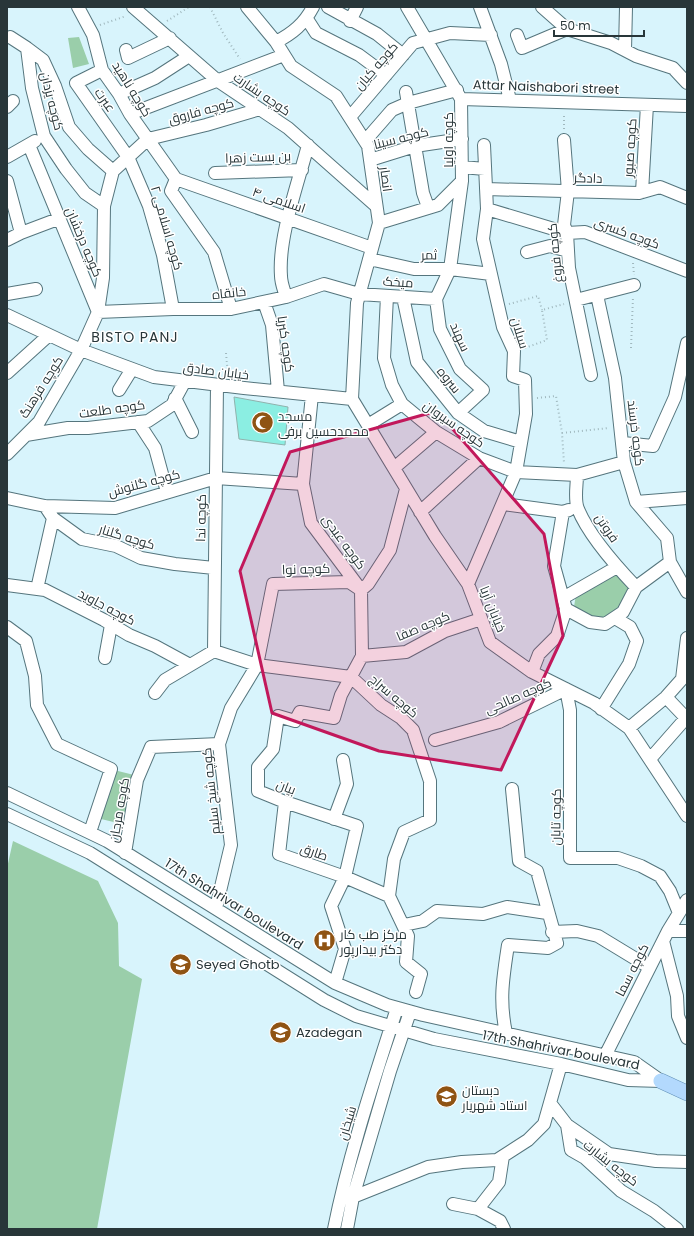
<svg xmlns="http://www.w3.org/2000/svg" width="694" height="1236" font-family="Poppins,Cairo,sans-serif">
  <rect width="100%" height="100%" fill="#d8f4fc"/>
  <path fill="#9aceaa" d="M79,37l10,27 -16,4 -5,-30z
    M619,571l13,17 -19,26 -12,5 -18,-2 -9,-10 2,-13z
    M114,770l20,5 -12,49 -21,-5z
    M13,841l85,40 20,42 1,43 23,13 -45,250h-90v-361z"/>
  <path fill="#8beee2" stroke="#8fb2ad" d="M234,397l54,10 -3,38 -46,-6z"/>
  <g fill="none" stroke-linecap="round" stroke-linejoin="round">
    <defs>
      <path id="minor" d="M78,7l15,28 9,35 17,24 11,20 46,65
        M133,7l85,74 70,47 87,77
        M247,7l29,35 15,24 45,30 32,50 11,77 -22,80 -5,96
        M328,7l49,27 26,21
        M407,7l54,92 226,7
        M480,7l21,57 9,36
        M542,7l25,22 44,14 25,13 37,12 14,15
        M307,19l9,14 43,22 27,20
        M350,21l7,-14
        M517,35l5,13 45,-19
        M10,37l17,11 5,40 12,48 22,33 19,24 19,13
        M276,42c17,-9 28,-18 37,-35
        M27,48l16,12 12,26 14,41 19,22 25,22
        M126,50l2,8 42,-20
        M625,50l1,-43
        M102,70l-26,13 52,74 21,49 14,49 10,54
        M406,92l17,101 5,14
        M119,94l36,-16 34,-22
        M7,107l6,-6
        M260,109l-54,16 -58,14 -35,32 -9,35 -1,72 -5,34 75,-3h58l55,-12 38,-13 35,10 77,5
        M130,114l154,-59
        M350,117l63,-74 37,-10 41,2
        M564,140l4,51 -4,34 3,8 2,35 22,107
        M365,141l27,-31 16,-7 49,-13
        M7,157l28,-16
        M370,160l45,-14 47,-7
        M462,167l23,2
        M215,173l87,-3
        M176,179l196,69
        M176,179l-5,12 43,61 17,57
        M7,181l14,52
        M486,189l153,4 21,-6 27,11
        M642,192l5,-87
        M487,209l80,24 18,-1 102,39
        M379,223l59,-18 24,-24 -1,-82
        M7,240l14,-7 37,-14
        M527,252l23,-6 18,5
        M369,259l45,10h36l41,5
        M7,294l29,-5
        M597,295l18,83 9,84 12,40 31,36 3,24 17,30
        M387,296l-3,62 8,27 10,19 34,28 43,26 37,14 61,3 47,-13
        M286,297c-2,-7 -5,-14 -5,-21 -3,-39 17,-92 27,-131
        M403,297l14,65 41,51 26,18 37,11
        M576,300l58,-15
        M264,302l8,23 6,66
        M7,315l74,35 73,27 90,11 108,11
        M7,373l42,-38
        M119,390l13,-21
        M312,395l-9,89 8,39 50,67 1,66
        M175,398l17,34
        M352,399l83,137 33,48 22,58 42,30 62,31 35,25 58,88
        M458,413l25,-23 -23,-21 -20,-40 -4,-30 14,-30 12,-88
        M138,422l17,26 12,44
        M368,425l34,-21
        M26,435l42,-7h20l60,-7 24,-16 13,-24
        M623,443l30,3 22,-49 12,-54
        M7,454l32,-32 42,-72 17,-38 -69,-167
        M394,468l42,-36
        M577,475c0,10 -3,25 1,34 11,27 38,57 58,78
        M7,498l38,8 70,2 101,-30 87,6
        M636,502l51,-4
        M503,504l60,8 6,-2
        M45,506l8,12 29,21 34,7 25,12 34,6 39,4
        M420,512l59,-54
        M468,584l48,-112 10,-58 -1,-34 -12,-4 1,-25 -11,-24 -20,-88 4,-30 -3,-64
        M7,585l38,5 59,30 25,15 26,11 35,19
        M37,589l16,-71
        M563,598l54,-31
        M566,609l24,13 15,2 18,-12 13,-25 34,-25
        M7,627l19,14 9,35 2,29 20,39 54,25 -21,63
        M214,651l3,-266
        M105,658l6,-33
        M532,672l7,-18 18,-18 9,-27 -12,-43 9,-54
        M155,693l10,-13 49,-29 43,14 94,12 30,28 20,13 12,12 17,51v39l-26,12 -10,27 -5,37 19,40 -2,26 15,12 -5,18
        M601,709l28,-45 8,-23 -7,-14 -15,-9
        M629,728l37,-31 16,-18 5,-41
        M435,740l64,-18 67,-33 4,21v148h48l23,8 19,10 10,15 9,22
        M650,759l36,-41 -20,-21
        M7,793l100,48 228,142 52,22 36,10 211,47 27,19
        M285,802l-6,52 66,23 44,19
        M7,814l83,39 234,147 32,16 78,23 127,25 67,16 33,1
        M334,819l13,-35 -4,-24
        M125,853l12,-73 14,-33 68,-3
        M216,908l15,-63 -12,-101 12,-36 26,-43 16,-81 76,-2 12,8 7,-6 22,-34 16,-61
        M404,925l19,-4 14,-10 46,3 24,-7 40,6
        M668,931h19
        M552,932l25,-1 21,5 51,31
        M663,941l14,55 1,20 9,22
        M335,983l10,-34 -14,-43 14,-29 12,-51 -72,-24 -27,-11v-24l15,-18 5,-33 17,5 5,-9 34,6 7,-23 21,-39 44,-4 39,-21 36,-12
        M506,1033c-7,-33 -3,-55 2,-88l40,3 9,-5 -20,-72 -18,-10 -7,-72
        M606,1054l62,-123 19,-31
        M550,1103l17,22 4,25 14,8 36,33 33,20 23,18
        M567,1125l42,29 47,7 31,1
        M353,1197l75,-30 34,-5 35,-2 31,-20 16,-16 17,-60
        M453,1204l25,5 22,12 4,8
        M478,1209l21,-27 4,-26
        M334,1229c15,-75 40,-149 63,-221
        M347,1229l6,-32 37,-126 20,-59"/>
      <path id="major" d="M661,1081l26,12"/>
    </defs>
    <use href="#minor" stroke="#55757d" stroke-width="14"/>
    <use href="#major" stroke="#6190b7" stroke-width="16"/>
    <path stroke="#a0b8be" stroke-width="2" stroke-dasharray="1 3" stroke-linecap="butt" d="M210,7l13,26 17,26
      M167,21l22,-14
      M100,25l26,-9
      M564,129v-16
      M633,263l1,12
      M509,304l29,-8 4,14
      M525,348l22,-8 -5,-30 22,-6
      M631,348l2,-51
      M226,353l2,22
      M537,398l19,-2 6,37 2,30
      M562,433l47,-5"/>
    <use href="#minor" stroke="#fff" stroke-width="12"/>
    <use href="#major" stroke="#b3d9fd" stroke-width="15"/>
  </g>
  <path fill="#c2185b" fill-opacity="0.2" stroke="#c2185b" stroke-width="3" stroke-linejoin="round" d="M437,411l107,123 19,102 -62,134 -122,-19 -107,-38 -32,-142 50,-119z"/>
  <defs>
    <symbol id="mosque-disc" viewBox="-11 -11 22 22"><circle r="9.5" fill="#8f5313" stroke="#fff"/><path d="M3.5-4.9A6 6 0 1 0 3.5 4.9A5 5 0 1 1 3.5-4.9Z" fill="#fff"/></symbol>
    <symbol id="hospital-disc" viewBox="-11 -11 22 22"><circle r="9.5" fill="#8f5313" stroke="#fff"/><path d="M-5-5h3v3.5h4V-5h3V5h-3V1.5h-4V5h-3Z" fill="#fff"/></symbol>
    <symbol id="school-disc" viewBox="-11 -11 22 22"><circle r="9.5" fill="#8f5313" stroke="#fff"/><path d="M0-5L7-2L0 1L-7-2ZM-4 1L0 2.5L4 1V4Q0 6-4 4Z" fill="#fff"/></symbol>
  </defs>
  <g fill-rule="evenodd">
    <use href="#mosque-disc" x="250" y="410" width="25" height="25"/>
    <use href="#hospital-disc" x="312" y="928" width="25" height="25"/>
    <use href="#school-disc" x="168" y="952" width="25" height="25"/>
    <use href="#school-disc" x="268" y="1020" width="25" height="25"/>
    <use href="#school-disc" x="434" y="1084" width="25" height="25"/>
  </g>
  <g text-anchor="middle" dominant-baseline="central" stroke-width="3" stroke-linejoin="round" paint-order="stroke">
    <g font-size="13" fill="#283639" stroke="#fff">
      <text transform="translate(376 66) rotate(-49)">کوچه کیان</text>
      <text transform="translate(546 87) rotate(2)">Attar Naishabori street</text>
      <text transform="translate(132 89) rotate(58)">کوچه ناهید</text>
      <text transform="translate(262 94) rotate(34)">کوچه بشارت</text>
      <text transform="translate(105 100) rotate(55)">عبرت</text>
      <text transform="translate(52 101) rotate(76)">کوچه یزدان</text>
      <text transform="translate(201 111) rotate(-15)">کوچه فاروق</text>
      <text transform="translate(401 138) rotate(-14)">کوچه سینا</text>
      <text transform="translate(448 140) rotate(-90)">کوچه اولیا</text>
      <text transform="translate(630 148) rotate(-86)">کوچه صبور</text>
      <text transform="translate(258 157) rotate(-2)">بن بست زهرا</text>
      <text transform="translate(588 178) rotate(2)">دادگر</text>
      <text transform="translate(386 179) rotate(83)">انصار</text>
      <text transform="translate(279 200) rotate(19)">اسلامی ۴</text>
      <text transform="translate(167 228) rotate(74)">کوچه اسلامی ۲</text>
      <text transform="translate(627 233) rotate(20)">کوچه کسری</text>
      <text transform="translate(84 242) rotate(67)">کوچه درخشان</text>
      <text transform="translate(555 253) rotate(-96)">کوچه فروغ</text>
      <text transform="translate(429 255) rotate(-1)">ثمر</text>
      <text transform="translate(398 282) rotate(4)">میخک</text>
      <text transform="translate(229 293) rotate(-6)">خانقاه</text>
      <text transform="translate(520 333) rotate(73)">سبلان</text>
      <text transform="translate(460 337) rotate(66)">سهند</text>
      <text transform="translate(286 344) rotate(82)">کوچه کبریا</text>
      <text transform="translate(216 371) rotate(7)">خیابان صادق</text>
      <text transform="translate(449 380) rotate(51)">سروه</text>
      <text transform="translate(41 387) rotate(-58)">کوچه فرهنگ</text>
      <text transform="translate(112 409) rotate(-8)">کوچه طلعت</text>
      <text transform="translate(454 424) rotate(35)">کوچه سیروان</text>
      <text transform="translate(636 433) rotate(83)">کوچه خرسند</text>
      <text transform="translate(144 483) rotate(-15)">کوچه گلنوش</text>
      <text transform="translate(201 518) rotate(-89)">کوچه ندا</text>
      <text transform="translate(607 528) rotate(56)">فروتن</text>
      <text transform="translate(127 537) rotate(17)">کوچه گلنار</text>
      <text transform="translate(344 542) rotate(54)">کوچه عبدی</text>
      <text transform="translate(306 569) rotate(-2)">کوچه نوا</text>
      <text transform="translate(107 607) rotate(28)">کوچه جاوید</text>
      <text transform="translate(493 609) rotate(68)">خیابان آریا</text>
      <text transform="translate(423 626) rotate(-23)">کوچه صفا</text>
      <text transform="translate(394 696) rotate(40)">کوچه سراج</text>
      <text transform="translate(518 696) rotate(-24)">کوچه صالحی</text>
      <text transform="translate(286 787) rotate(21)">بیان</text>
      <text transform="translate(211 791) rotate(-96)">کوچه شیخ سلیم</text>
      <text transform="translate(119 810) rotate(-80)">کوچه مرجان</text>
      <text transform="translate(556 817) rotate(-89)">کوچه تابان</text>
      <text transform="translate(314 852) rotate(19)">طارق</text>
      <text transform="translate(234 904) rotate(32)">17th Shahrivar boulevard</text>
      <text transform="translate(632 970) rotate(-63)">کوچه سما</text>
      <text transform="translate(561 1050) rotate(11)">17th Shahrivar boulevard</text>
      <text transform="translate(347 1123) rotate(-73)">شیخان</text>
      <text transform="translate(611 1163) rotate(38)">کوچه بشارت</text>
    </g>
    <g font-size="13" fill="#283639" stroke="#fff" text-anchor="start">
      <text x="278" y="416">مسجد<tspan x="278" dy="15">محمدحسین برفی</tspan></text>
      <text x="340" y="934">مرکز طب کار<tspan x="340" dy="15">دکتر بیدارپور</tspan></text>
      <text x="196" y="964">Seyed Ghotb</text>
      <text x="296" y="1032">Azadegan</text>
      <text x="462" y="1090">دبستان<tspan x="462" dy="15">استاد شهریار</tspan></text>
    </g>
    <g font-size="14" letter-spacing="1" fill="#283639" stroke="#fff">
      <text x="135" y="337">BISTO PANJ</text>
    </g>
  </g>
  <rect width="694" height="1236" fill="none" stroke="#283639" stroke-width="16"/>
  <path d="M554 30v6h90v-6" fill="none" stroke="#283639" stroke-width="2"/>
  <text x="560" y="30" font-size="12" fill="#283639" stroke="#ffffff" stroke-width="3" paint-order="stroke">50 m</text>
</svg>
